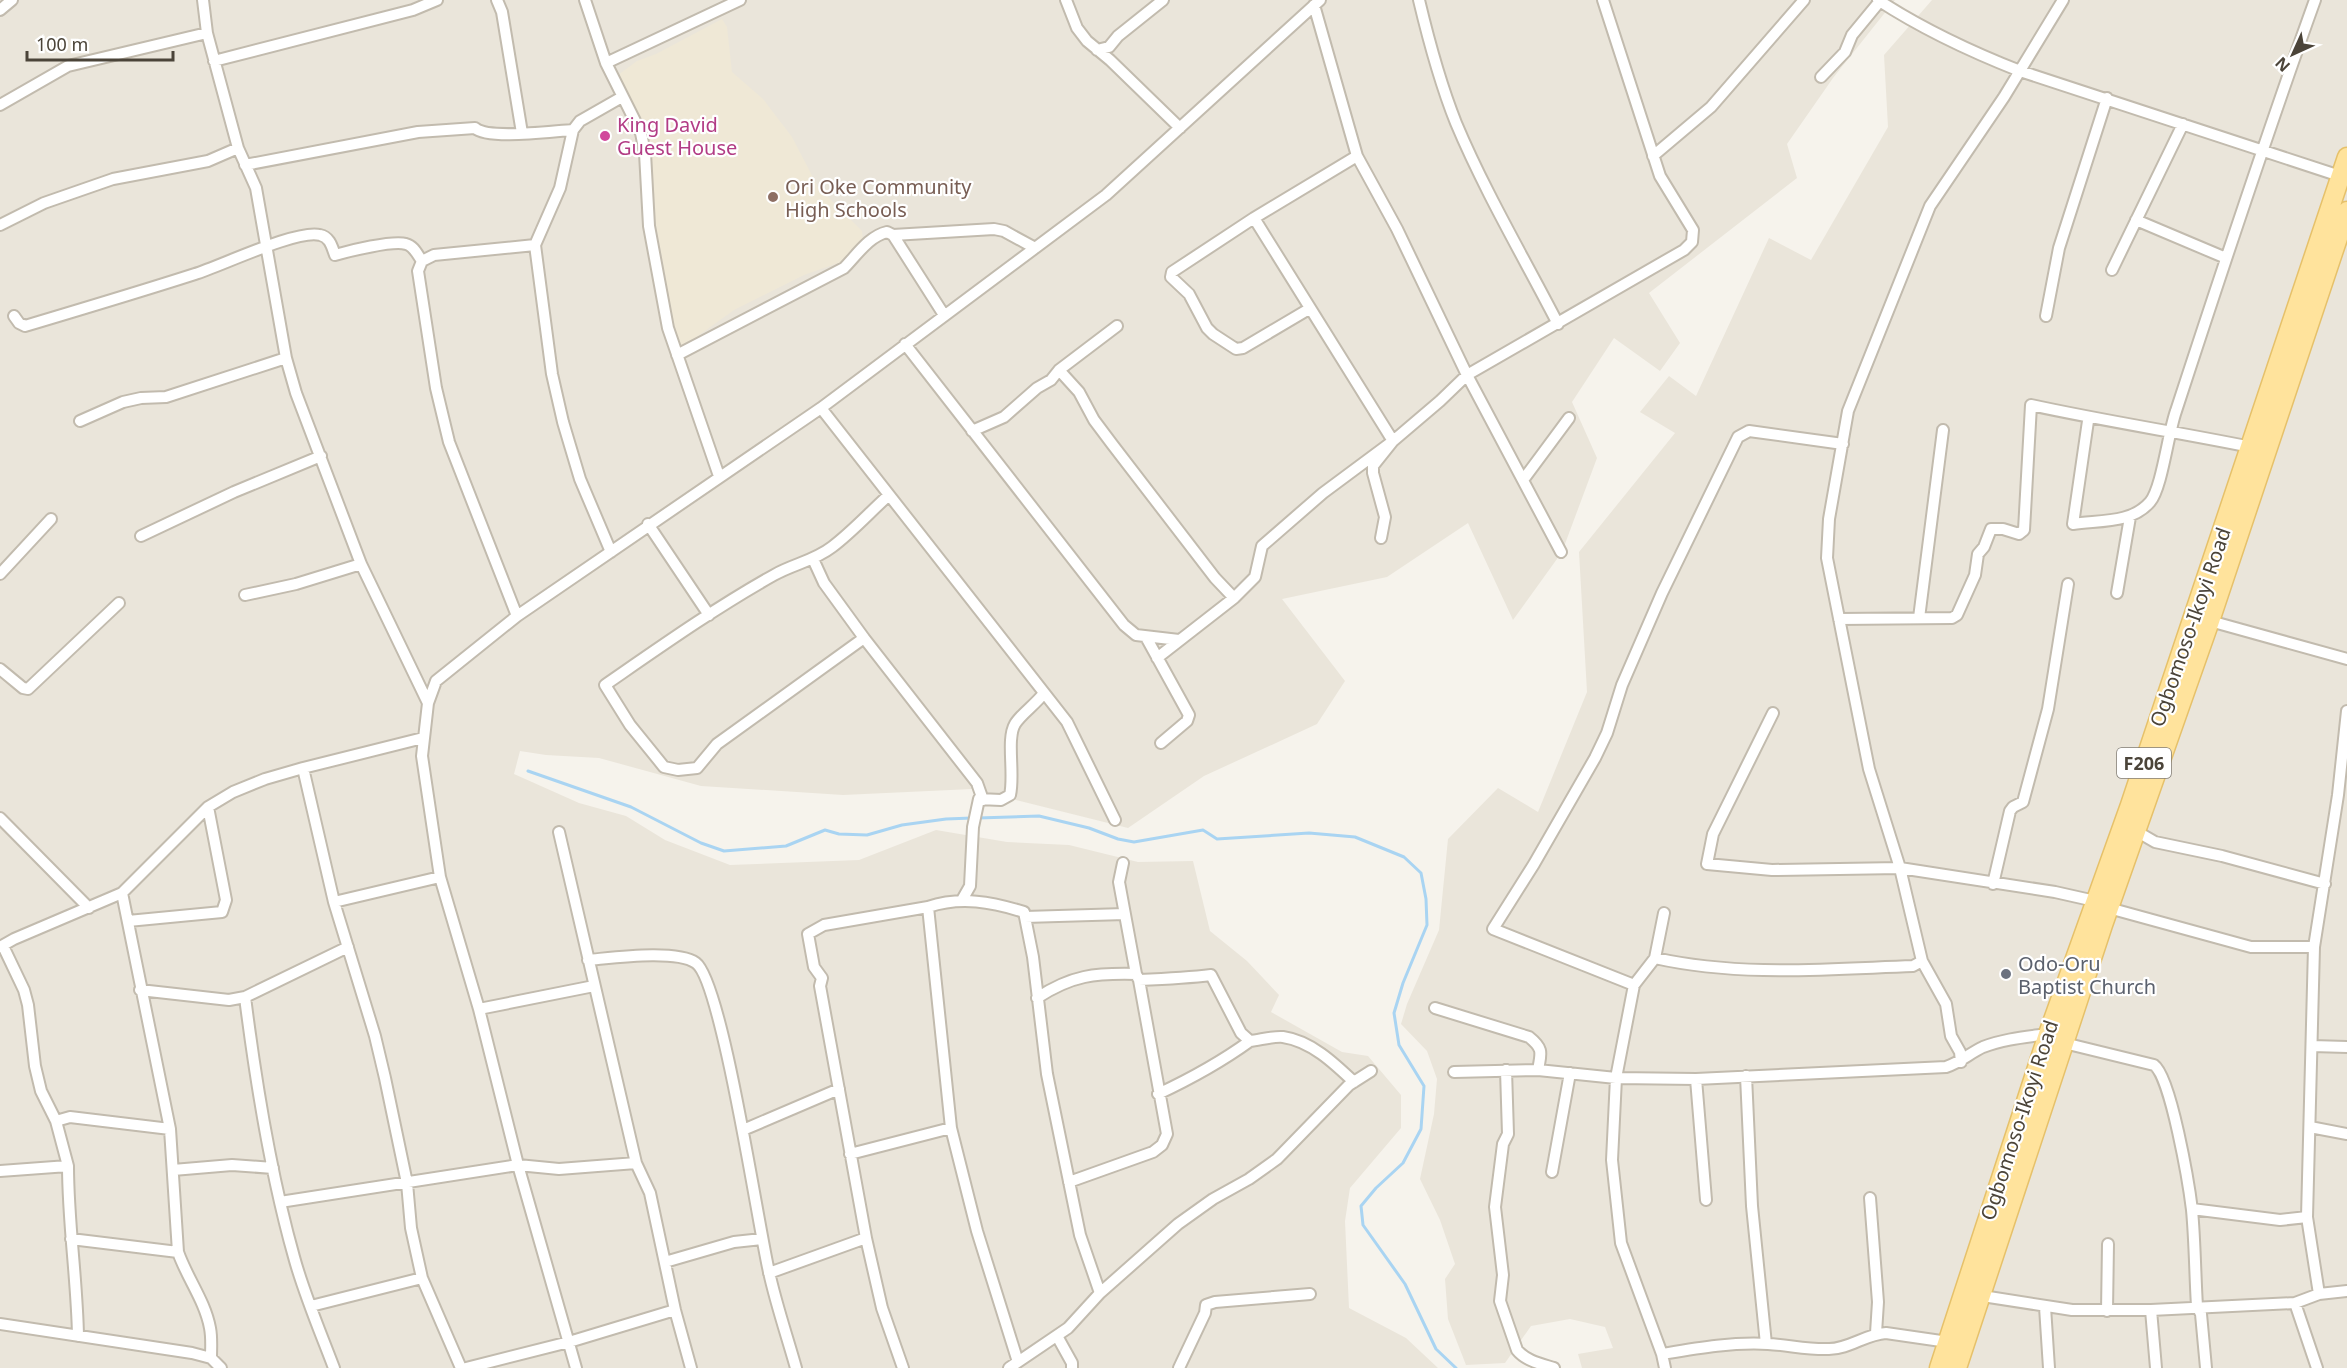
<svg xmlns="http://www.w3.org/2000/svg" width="2347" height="1368" font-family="'Noto Sans',sans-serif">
  <rect width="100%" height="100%" fill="#f6f3ec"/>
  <path fill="#eae5da" d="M0,0h1895l-62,78 -46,66 10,34 -148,115 31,50 -20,28 -46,-33 -42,64 25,56 -35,94 -49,68 -45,-97 -81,54 -105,22 63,82 -28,43 -113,52 -76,52 -156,-39 -129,6 -142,-9 -102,-28 -53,-3 -26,-4 -6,23 65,29 47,13 39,24 65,25 129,-5 77,-30 71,12 62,3 69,17 55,-1 17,70 37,30 32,34 -8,17 71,40 26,4 33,39v33l-51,60 -5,33 4,87 57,30 32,30h-1438z
    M1932,0h415v1368h-765l-4,-14 35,-6 -8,-21 -35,-8 -39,7 -26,37 -39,2 -18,-46 -3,-40 10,-15 -15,-44 -20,-41 14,-65 3,-35 -10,-28 -26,-27 6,-20 32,-74 9,-91 50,-51 40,24 49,-120 -8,-140 96,-119 -35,-21 29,-36 27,20 73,-158 42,22 77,-133 -4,-72z"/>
  <path fill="#efe8d6" d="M722,19l5,8 5,45 31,27 29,38 26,50 44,44 1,10 -22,21 -37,13 -70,35 -39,28 -17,9 -25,-139 -4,-45 -31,-88 19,-14 19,-7z"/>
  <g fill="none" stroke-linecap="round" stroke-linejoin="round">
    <path stroke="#a9d4f2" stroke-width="3" d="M528,771l103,36 70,36 23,8 62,-5 39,-16 14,4 28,1 35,-10 44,-6 26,-1
      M978,818l61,-2 50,12 29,11 16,3 69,-12 14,9 92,-6 46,4 49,20 17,16 5,26 1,26 -24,58 -9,30 5,32 25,41 -3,43 -18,34 -27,25 -15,18 2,19 42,59 31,65 20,19"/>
    <defs>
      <path id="street" d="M203,0l4,33 31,115 18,40 30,170 10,35 65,171 67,139
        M497,0l5,12 20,121
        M585,0l21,63 35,70 4,20 4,73 19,102 51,148
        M1066,0l11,28 10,13 23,19 70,68
        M1419,0c10,42 21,83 37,123 29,69 68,135 102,201
        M1878,0c46,30 91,51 142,71l320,105
        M1314,5l43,151 40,73 70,146 94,177
        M0,10l12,-10
        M1097,50l12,-3 9,-11 45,-36
        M214,61l199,-51 24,-10
        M606,63l134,-63
        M1821,77l24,-25 7,-17 28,-34
        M0,105l68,-39 139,-33
        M1653,156l58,-49 93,-107
        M245,165l173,-33 57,-4c13,12 78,3 98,2
        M1254,218l139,223 -20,25v7l12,44 -4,21
        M2136,220l90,38
        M0,225l44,-22 69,-24 95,-18 30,-13
        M893,235l101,-6 10,2 31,17
        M2112,270l71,-146
        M1309,309l-66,39 -7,1 -23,-15 -6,-6 -18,-34 -18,-17 1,-5 82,-54 103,-62
        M14,316l5,7 6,3c57,-17 114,-34 170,-52 26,-8 102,-45 125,-39 10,2 12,12 15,20 14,-4 58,-15 71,-11 8,2 11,10 16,17
        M2046,316l13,-68 48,-150
        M905,344l219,281 12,10 43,5
        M677,355l167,-87c12,-12 25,-32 43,-36l6,3 51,80
        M1059,370l20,22 15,28 18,24 103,134 19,20
        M821,408l246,314 48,98
        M2090,418l-2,3 -15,103c26,-4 58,0 77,-22 12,-14 18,-69 26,-91 45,-138 90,-275 139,-411
        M80,421l43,-19 18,-4 25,-1 120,-39
        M972,431l32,-14 33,-29 14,-8 8,-10 58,-44
        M1523,480l46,-62
        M648,524l61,91
        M141,536l93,-44 87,-36
        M611,552l-31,-73 -17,-57 -11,-48 -17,-129 25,-57 13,-58 7,-9 42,-24
        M813,559l11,24 40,55 113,145 6,17
        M0,574l51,-55
        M2117,593l13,-76
        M245,595l51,-11 65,-20
        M517,616l-68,-174 -13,-54 -18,-117 4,-10 12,-6 101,-10
        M1919,618l24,-188
        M1839,619l113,-1 5,-3 18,-40 3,-21 6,-7 7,-18h12l16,5 5,-4 7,-125c73,16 146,27 220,42
        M2210,621l137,38
        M1146,637l43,78 -2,6 -26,22
        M864,638l-147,106 -20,24 -19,2 -14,-3 -34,-42 -25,-40c55,-38 110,-77 169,-110 19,-11 40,-14 58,-28 20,-15 38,-35 57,-52
        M1157,658l77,-60 21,-21 7,-31 61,-53 70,-52 47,-40 27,-26 217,-125 8,-8 1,-12 -33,-54 -57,-176
        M0,669l23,19 5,1 91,-86
        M1773,713l-60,121 -6,30 65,6 128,-2 155,24 40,9
        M303,768l31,134 41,134 10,42 22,105 4,45 11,50 39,90
        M0,818l89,90
        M2136,831l19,11 67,14 103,28
        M559,832l77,331 14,30 25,117 16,58
        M1123,863l-4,19 17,92
        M1993,884l17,-73 3,-4 10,-5 25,-93 20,-125
        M122,893l48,236 8,123c9,26 27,49 32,76 2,10 1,20 1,30
        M962,900l8,-14 3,-59 6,-28 22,1 9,-5c5,-21 -4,-56 5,-71 6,-10 21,-20 29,-31
        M334,902l106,-25
        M2111,904l5,6 135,37h63
        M1664,913l-9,45 -21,27 -18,93 -4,82 9,83 41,111 3,14
        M1025,917l100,-3
        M128,921l94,-9 4,-12 -18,-93
        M0,947l14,-8 108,-46 86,-86 25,-15 32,-13 38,-11 120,-30
        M1655,958c85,19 172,11 258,8l9,-5 -22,-93 -31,-99 -42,-211 2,-39 19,-108 82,-205 74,-109 59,-97
        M588,960c24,-2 88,-11 108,3 26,19 62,262 73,309 7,32 18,64 27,96
        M1922,961l24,43 5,32 9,16 1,10
        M1634,985l-141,-56 41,-65 61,-106 12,-25 15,-48 40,-92 76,-156 11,-6 94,13
        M140,990l89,10 16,-3 103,-50
        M245,997c11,87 25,175 49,260 10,37 26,74 40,111
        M1037,998c35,-23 58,-25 99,-24l3,6c24,-1 48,-2 72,-5l30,58 9,8c-29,21 -60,38 -92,53
        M1435,1008l94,29c15,12 12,16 9,33
        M479,1009l115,-23
        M1250,1041c10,-1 23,-5 33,-4 28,4 51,26 71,45
        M2064,1043l90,22c17,12 35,120 38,145 3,32 3,64 5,96l4,8 5,54
        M2312,1046l35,1
        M1506,1070l2,64 -5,10 -8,63 8,68 -3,26 17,49c9,11 24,14 37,18
        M1454,1072l84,-2 78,8 80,1 250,-12c15,-5 24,-14 37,-20 20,-8 43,-10 65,-13
        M1746,1076l6,130 14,138
        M1696,1079l10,121
        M56,1121l14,-4 100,12
        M2310,1127l37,7
        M743,1130l96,-41
        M850,1154l101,-26
        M68,1166c0,57 9,113 10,170
        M173,1170l59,-5 41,3
        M0,1171l68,-5 -12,-45 -15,-30 -6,-25 -7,-61 -4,-15 -21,-44
        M1552,1172l18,-99
        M1069,1182l84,-30 9,-7 5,-11 -28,-154
        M1870,1198l8,104 -2,31
        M280,1202l238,-37 41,4 77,-6
        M2192,1209l88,11 27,-3
        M71,1239l107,13
        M665,1262l69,-20 28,-3
        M769,1273l97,-35
        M2319,1294l-12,-77 7,-270 24,-152 9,-84
        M1976,1295l96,15h79l144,-7 24,-9 28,-3
        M2295,1303l22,65
        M311,1306l111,-28
        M2045,1307l4,61
        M2151,1310l5,58
        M2107,1311l1,-67
        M0,1324l192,29 19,5 10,10
        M1057,1336l15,27v5
        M1662,1354c36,-6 70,-12 106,-10 20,1 41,6 61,5 20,0 37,-15 57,-16l62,9
        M1018,1362l-41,-131 -26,-103 -23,-221c33,-11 64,-5 96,5l9,45 14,117 33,161 20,58
        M466,1368l103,-26 106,-32
        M576,1368l-58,-203 -39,-156 -39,-132 -18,-121 6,-53 8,-22 81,-65 304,-208 285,-213 214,-195
        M903,1368l-21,-60 -16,-70 -46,-252 2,-8 -8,-11 -6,-33 16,-9 104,-18
        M1009,1368l59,-40 32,-35 78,-69 35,-25 36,-20 28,-20 72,-74 22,-14
        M1179,1368l26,-55 1,-8 9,-3 95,-8"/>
      <path id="primary" d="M1939,1368l109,-334 82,-229 217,-648
        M1957,1368l146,-443 107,-304 137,-410"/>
    </defs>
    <use href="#street" stroke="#c2bbae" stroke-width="14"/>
    <use href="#primary" stroke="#e6c16a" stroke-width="21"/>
    <use href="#street" stroke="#fff" stroke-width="10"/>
    <use href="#primary" stroke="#ffe39c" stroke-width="18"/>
  </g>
  <circle fill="#d1479c" stroke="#fff" stroke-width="2" cx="605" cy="136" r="6"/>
  <circle fill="#8d6e63" stroke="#fff" stroke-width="2" cx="773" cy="197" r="6"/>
  <circle fill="#6b7280" stroke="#fff" stroke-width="2" cx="2006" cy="974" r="6"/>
  <g text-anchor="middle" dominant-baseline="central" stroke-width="4.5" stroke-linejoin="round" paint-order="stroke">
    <rect fill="#fff" stroke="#817c74" stroke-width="1.5" x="2117" y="748" width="54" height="30" rx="4.5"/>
    <g font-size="18" font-weight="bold" fill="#4b4439">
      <text x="2144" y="763">F206</text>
    </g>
    <g font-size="20" fill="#b23c85" stroke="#fff" text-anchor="start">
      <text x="617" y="124">King David<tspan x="617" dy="23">Guest House</tspan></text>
    </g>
    <g font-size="20" fill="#785e54" stroke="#fff" text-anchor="start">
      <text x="785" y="186">Ori Oke Community<tspan x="785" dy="23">High Schools</tspan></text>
    </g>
    <g font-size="20" fill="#4b4439" stroke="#fff">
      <text transform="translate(2190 627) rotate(-71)">Ogbomoso-Ikoyi Road</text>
      <text transform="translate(2019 1120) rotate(-72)">Ogbomoso-Ikoyi Road</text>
    </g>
    <g font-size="20" fill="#5b616d" stroke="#fff" text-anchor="start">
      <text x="2018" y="963">Odo-Oru<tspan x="2018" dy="23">Baptist Church</tspan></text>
    </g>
  </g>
  <g transform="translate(2293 54) rotate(225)" stroke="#ffffff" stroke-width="4.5" paint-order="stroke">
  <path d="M0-4.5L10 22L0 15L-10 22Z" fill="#4b4439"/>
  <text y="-9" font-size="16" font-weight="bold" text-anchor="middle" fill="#4b4439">N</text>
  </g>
  <path d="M27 51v9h146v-9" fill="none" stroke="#4b4439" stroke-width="3"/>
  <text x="36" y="51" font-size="18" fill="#4b4439" stroke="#ffffff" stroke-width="4.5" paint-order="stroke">100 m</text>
</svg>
